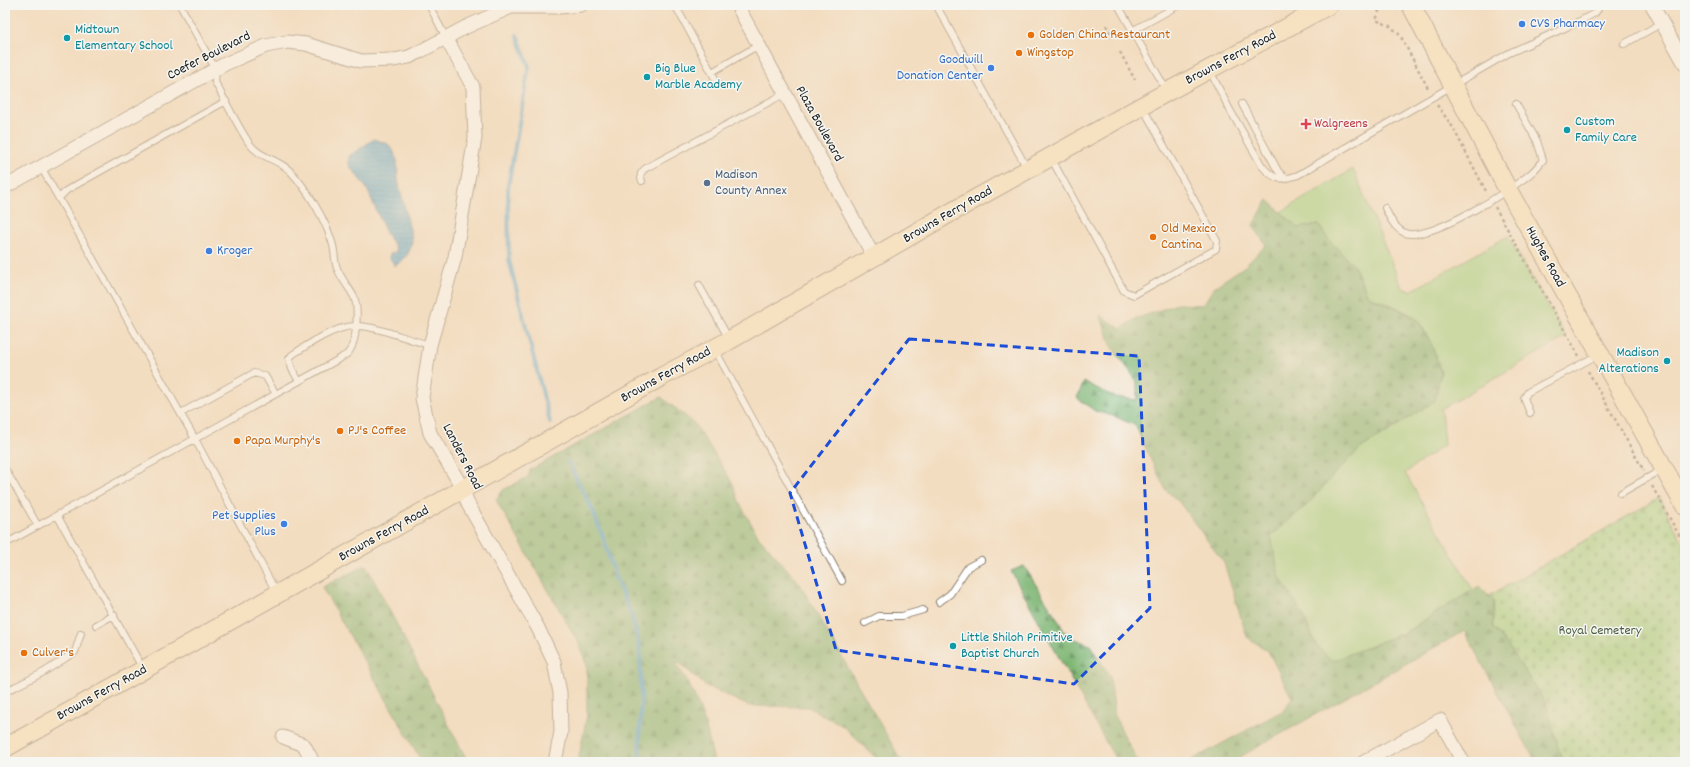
<svg xmlns="http://www.w3.org/2000/svg" width="1690" height="767" font-family="Dekko,sans-serif">
  <defs>
    <pattern id="forest-firs" width="22" height="20" patternUnits="userSpaceOnUse"><rect width="22" height="20" fill="#7eb673"/><path d="M5 1l3.5 6h-7zM16 11l3.5 6h-7z" fill="#66935e"/></pattern>
    <pattern id="cemetery-stones" width="16" height="16" patternUnits="userSpaceOnUse"><rect width="16" height="16" fill="#9ed586"/><path d="M2 7V4a2 2 0 0 1 4 0v3zM10 15v-3a2 2 0 0 1 4 0v3z" fill="#88b673"/></pattern>
    <pattern id="water-rules" width="6" height="5" patternUnits="userSpaceOnUse"><rect width="6" height="5" fill="#53a5ce"/><path d="M0 2.5h6" fill="none" stroke="#4486a6"/></pattern>
  </defs>
  <rect width="100%" height="100%" fill="#f6f6f2"/>
  <filter id="ink" filterUnits="userSpaceOnUse"><feTurbulence type="fractalNoise" baseFrequency=".025" numOctaves="2"/><feDisplacementMap in="SourceGraphic" scale="8" xChannelSelector="R" yChannelSelector="G"/><feConvolveMatrix kernelMatrix="1 2 1 2 8 2 1 2 1" color-interpolation-filters="sRGB"/></filter>
  <filter id="wash" filterUnits="userSpaceOnUse"><feTurbulence type="fractalNoise" baseFrequency=".012" numOctaves="4" result="noise"/><feDisplacementMap in="SourceGraphic" scale="16" xChannelSelector="R" yChannelSelector="G"/><feGaussianBlur stdDeviation="0.9" result="paint"/><feColorMatrix in="noise" values="0 0 0 0 0 0 0 0 0 0 0 0 0 0 0 0 0 1.4 0 .05"/><feComposite in="paint" operator="in"/></filter>
  <g filter="url(#wash)">
    <rect width="100%" height="100%" fill="#f3ddc0"/>
    <path fill="#9ed586" stroke="#5d7851" d="M1353,169l49,119 9,3 97,-55 58,101 -125,72 3,36 -39,28 68,117 -69,43 -72,28 -16,-16 -13,-30 -24,-39 -8,-40 38,-33 26,-30 26,-25 37,-22 43,-54c-5,-14 -13,-40 -23,-51 -7,-9 -38,-21 -50,-25l-14,-30 -26,-27 -10,-15 -20,4 -17,-16z"/>
    <path fill="url(#forest-firs)" stroke="#4d6948" d="M1268,200l30,28 20,-4 10,15 26,27 14,30 27,11 23,13 13,23 10,29 -6,29 -74,47 -26,25 -26,30 -38,33 8,40 24,39 13,30 16,16 72,-28 75,-47 15,15 -1,26 18,23 36,55 10,39 6,18h-27l-72,-131 -233,131h-43l96,-52 8,-12 -24,-47 -21,-14 -23,-74 -45,-61 -13,-12 -16,-32 -14,-32 -20,-9 -21,-6 -18,-13 7,-16 31,15 22,3v-19l-25,-34 -12,-32 21,14 14,-10 42,-15 26,1 11,-18 31,-21 21,-21 -13,-20z
      M661,397l32,25 17,25 23,37 7,20 19,33 41,47 102,178h-22l-37,-36 -35,-19 -59,-1 -43,-20 -27,-23 -2,2c22,32 29,59 37,97h-136l9,-47v-49l-9,-24 -82,-142 7,-10 25,-13 2,-7z
      M366,565l102,197h-46l-100,-175z
      M1024,566l44,70 22,9 20,31 5,41 23,45h-21l-106,-191z"/>
    <path fill="url(#cemetery-stones)" stroke="#5d7851" d="M1659,498l26,48v216h-122l-6,-18 -10,-39 -36,-55 -18,-23 1,-26 -5,-5z"/>
    <path fill="url(#water-rules)" stroke="#386075" d="M374,139l14,5 5,6 4,10 1,20 14,58c0,14 -6,20 -17,28l-6,-9 1,-3 6,-2 -1,-6 -9,-13 -19,-44 -18,-24v-9z"/>
    <g fill="none" stroke-linecap="round" stroke-linejoin="round">
      <path stroke="#53a5ce" stroke-width="4" d="M517,35l12,31 -21,121 1,73 41,162
        M568,462l24,47 11,28 12,40 16,37 9,34 1,49 -2,65"/>
    </g>
  </g>
  <g filter="url(#ink)">
    <g fill="none" stroke-linecap="round" stroke-linejoin="round">
      <defs>
        <path id="lane" d="M429,5l17,33
          M675,5l43,79
          M936,5l91,163
          M1118,5l49,86
          M1132,31l47,-26
          M1624,44l38,-21
          M1210,71l20,39 32,56c12,14 19,15 36,9l211,-122 69,-31 17,-9 6,-8
          M712,72l47,-27
          M1242,104l36,67 8,8
          M1051,158l73,133 10,4 82,-46 1,-8 -74,-133
          M41,167l154,272 81,153
          M642,181c-3,-7 -1,-9 4,-13l138,-74
          M59,198l8,-8 159,-89
          M1385,208c5,10 9,20 20,25 24,9 106,-43 125,-59 5,-4 9,-9 13,-14l-6,-19 -21,-37
          M699,285l30,54
          M715,350l127,231
          M299,381l-7,-12 -3,-10 3,-4c15,-10 45,-30 64,-29 22,0 52,14 74,19
          M181,413l73,-40 11,3 11,18
          M1530,413l-6,-15 4,-6 70,-37
          M5,469l33,57
          M1621,493l42,-24
          M57,515l86,154
          M5,544l336,-186c2,-2 6,-3 7,-5 9,-10 11,-44 6,-56 -5,-10 -13,-18 -17,-29 -3,-8 -2,-18 -5,-26 -7,-23 -25,-53 -41,-70 -12,-13 -32,-14 -42,-29 -13,-20 -23,-41 -34,-61l1,-12 -36,-65
          M939,602l11,-8 18,-27 13,-7
          M865,623l14,-7h23l21,-6
          M96,625l18,-10
          M5,692l39,-20 31,-20 6,-19"/>
        <path id="street" d="M737,5l137,252
          M1652,5l33,59
          M446,38l27,49 2,51 -20,119 -25,88 -8,53 8,35 33,56 5,15 70,124 16,34 6,31 1,39 -6,30
          M5,187l220,-123 41,-18 21,-4 19,2 55,17 33,-1 15,-3 12,-6 43,-23 47,-21h49l21,-2
          M283,737l21,8 9,17
          M1364,762l76,-42 23,42"/>
        <path id="secondary" d="M1411,5l97,185 177,316
          M5,748l656,-371 69,-37 220,-127 217,-121 162,-87"/>
      </defs>
      <use href="#lane" stroke="#887c6e" stroke-width="8"/>
      <use href="#street" stroke="#887c6e" stroke-width="15"/>
      <use href="#secondary" stroke="#887c6e" stroke-width="20"/>
      <path stroke="#887c6e" stroke-width="2.5" stroke-dasharray="3 3" stroke-linecap="butt" d="M1375,5l4,7 -3,8 14,6 10,9 29,55
        M1106,25l7,13
        M1120,52l15,28
        M1437,105l15,21 35,67
        M1495,207l84,149
        M1588,371l56,100
        M1652,486l33,60"/>
      <use href="#lane" stroke="#fff" stroke-width="6"/>
      <use href="#street" stroke="#fff" stroke-width="13"/>
      <use href="#secondary" stroke="#fbe6c4" stroke-width="18"/>
    </g>
  </g>
  <path d="M0 0H1690V767H0ZM909,339l230,17 11,252 -76,76 -238,-34 -46,-157z" fill="#f3ddc0" fill-opacity=".55" fill-rule="evenodd"/>
  <path fill="none" stroke="#1d4ed8" stroke-width="3" stroke-dasharray="8 5" stroke-linejoin="round" d="M909,339l230,17 11,252 -76,76 -238,-34 -46,-157z"/>
  <g fill="#3f7fe0" stroke="#f6f6f2" stroke-width="1.5">
    <circle cx="1522" cy="24" r="4"/>
    <circle cx="991" cy="68" r="4"/>
    <circle cx="209" cy="251" r="4"/>
    <circle cx="284" cy="524" r="4"/>
  </g>
  <g fill="#e8710a" stroke="#f6f6f2" stroke-width="1.5">
    <circle cx="1031" cy="35" r="4"/>
    <circle cx="1019" cy="53" r="4"/>
    <circle cx="1153" cy="237" r="4"/>
    <circle cx="340" cy="431" r="4"/>
    <circle cx="237" cy="441" r="4"/>
    <circle cx="24" cy="653" r="4"/>
  </g>
  <g fill="#0f9aa8" stroke="#f6f6f2" stroke-width="1.5">
    <circle cx="67" cy="38" r="4"/>
    <circle cx="647" cy="77" r="4"/>
    <circle cx="1567" cy="130" r="4"/>
    <circle cx="1667" cy="361" r="4"/>
    <circle cx="953" cy="646" r="4"/>
  </g>
  <path fill="#e0444e" stroke="#f6f6f2" stroke-width="1.5" d="M1304 118h4v4h4v4h-4v4h-4v-4h-4v-4h4z"/>
  <circle fill="#5c6f8a" stroke="#f6f6f2" stroke-width="1.5" cx="707" cy="183" r="4"/>
  <g text-anchor="middle" dominant-baseline="central" stroke-width="3" stroke-linejoin="round" paint-order="stroke">
    <g font-size="14" fill="#366cbe" stroke="#f6f6f2" text-anchor="start">
      <text x="1530" y="24">CVS Pharmacy</text>
      <text x="983" y="60" text-anchor="end">Goodwill<tspan x="983" dy="16">Donation Center</tspan></text>
      <text x="217" y="251">Kroger</text>
      <text x="276" y="516" text-anchor="end">Pet Supplies<tspan x="276" dy="16">Plus</tspan></text>
    </g>
    <g font-size="14" fill="#0d838f" stroke="#f6f6f2" text-anchor="start">
      <text x="75" y="30">Midtown<tspan x="75" dy="16">Elementary School</tspan></text>
      <text x="655" y="69">Big Blue<tspan x="655" dy="16">Marble Academy</tspan></text>
      <text x="1575" y="122">Custom<tspan x="1575" dy="16">Family Care</tspan></text>
      <text x="1659" y="353" text-anchor="end">Madison<tspan x="1659" dy="16">Alterations</tspan></text>
      <text x="961" y="638">Little Shiloh Primitive<tspan x="961" dy="16">Baptist Church</tspan></text>
    </g>
    <g font-size="14" fill="#c56008" stroke="#f6f6f2" text-anchor="start">
      <text x="1039" y="35">Golden China Restaurant</text>
      <text x="1027" y="53">Wingstop</text>
      <text x="1161" y="229">Old Mexico<tspan x="1161" dy="16">Cantina</tspan></text>
      <text x="348" y="431">PJ's Coffee</text>
      <text x="245" y="441">Papa Murphy's</text>
      <text x="32" y="653">Culver's</text>
    </g>
    <g font-size="14" fill="#1c1c1c" stroke="#f6f6f2">
      <text transform="translate(209 56) rotate(-27)">Coefer Boulevard</text>
      <text transform="translate(1231 58) rotate(-28)">Browns Ferry Road</text>
      <text transform="translate(819 124) rotate(61)">Plaza Boulevard</text>
      <text transform="translate(948 215) rotate(-30)">Browns Ferry Road</text>
      <text transform="translate(1545 257) rotate(61)">Hughes Road</text>
      <text transform="translate(666 375) rotate(-29)">Browns Ferry Road</text>
      <text transform="translate(462 457) rotate(63)">Landers Road</text>
      <text transform="translate(384 534) rotate(-29)">Browns Ferry Road</text>
      <text transform="translate(102 693) rotate(-29)">Browns Ferry Road</text>
    </g>
    <g font-size="14" fill="#be3a42" stroke="#f6f6f2" text-anchor="start">
      <text x="1314" y="124">Walgreens</text>
    </g>
    <g font-size="14" fill="#4e5e75" stroke="#f6f6f2" text-anchor="start">
      <text x="715" y="175">Madison<tspan x="715" dy="16">County Annex</tspan></text>
    </g>
    <g font-size="14" fill="#4a5d41" stroke="#f6f6f2">
      <text x="1600" y="631">Royal Cemetery</text>
    </g>
  </g>
  <rect width="1690" height="767" fill="none" stroke="#f6f6f2" stroke-width="20"/>
</svg>
